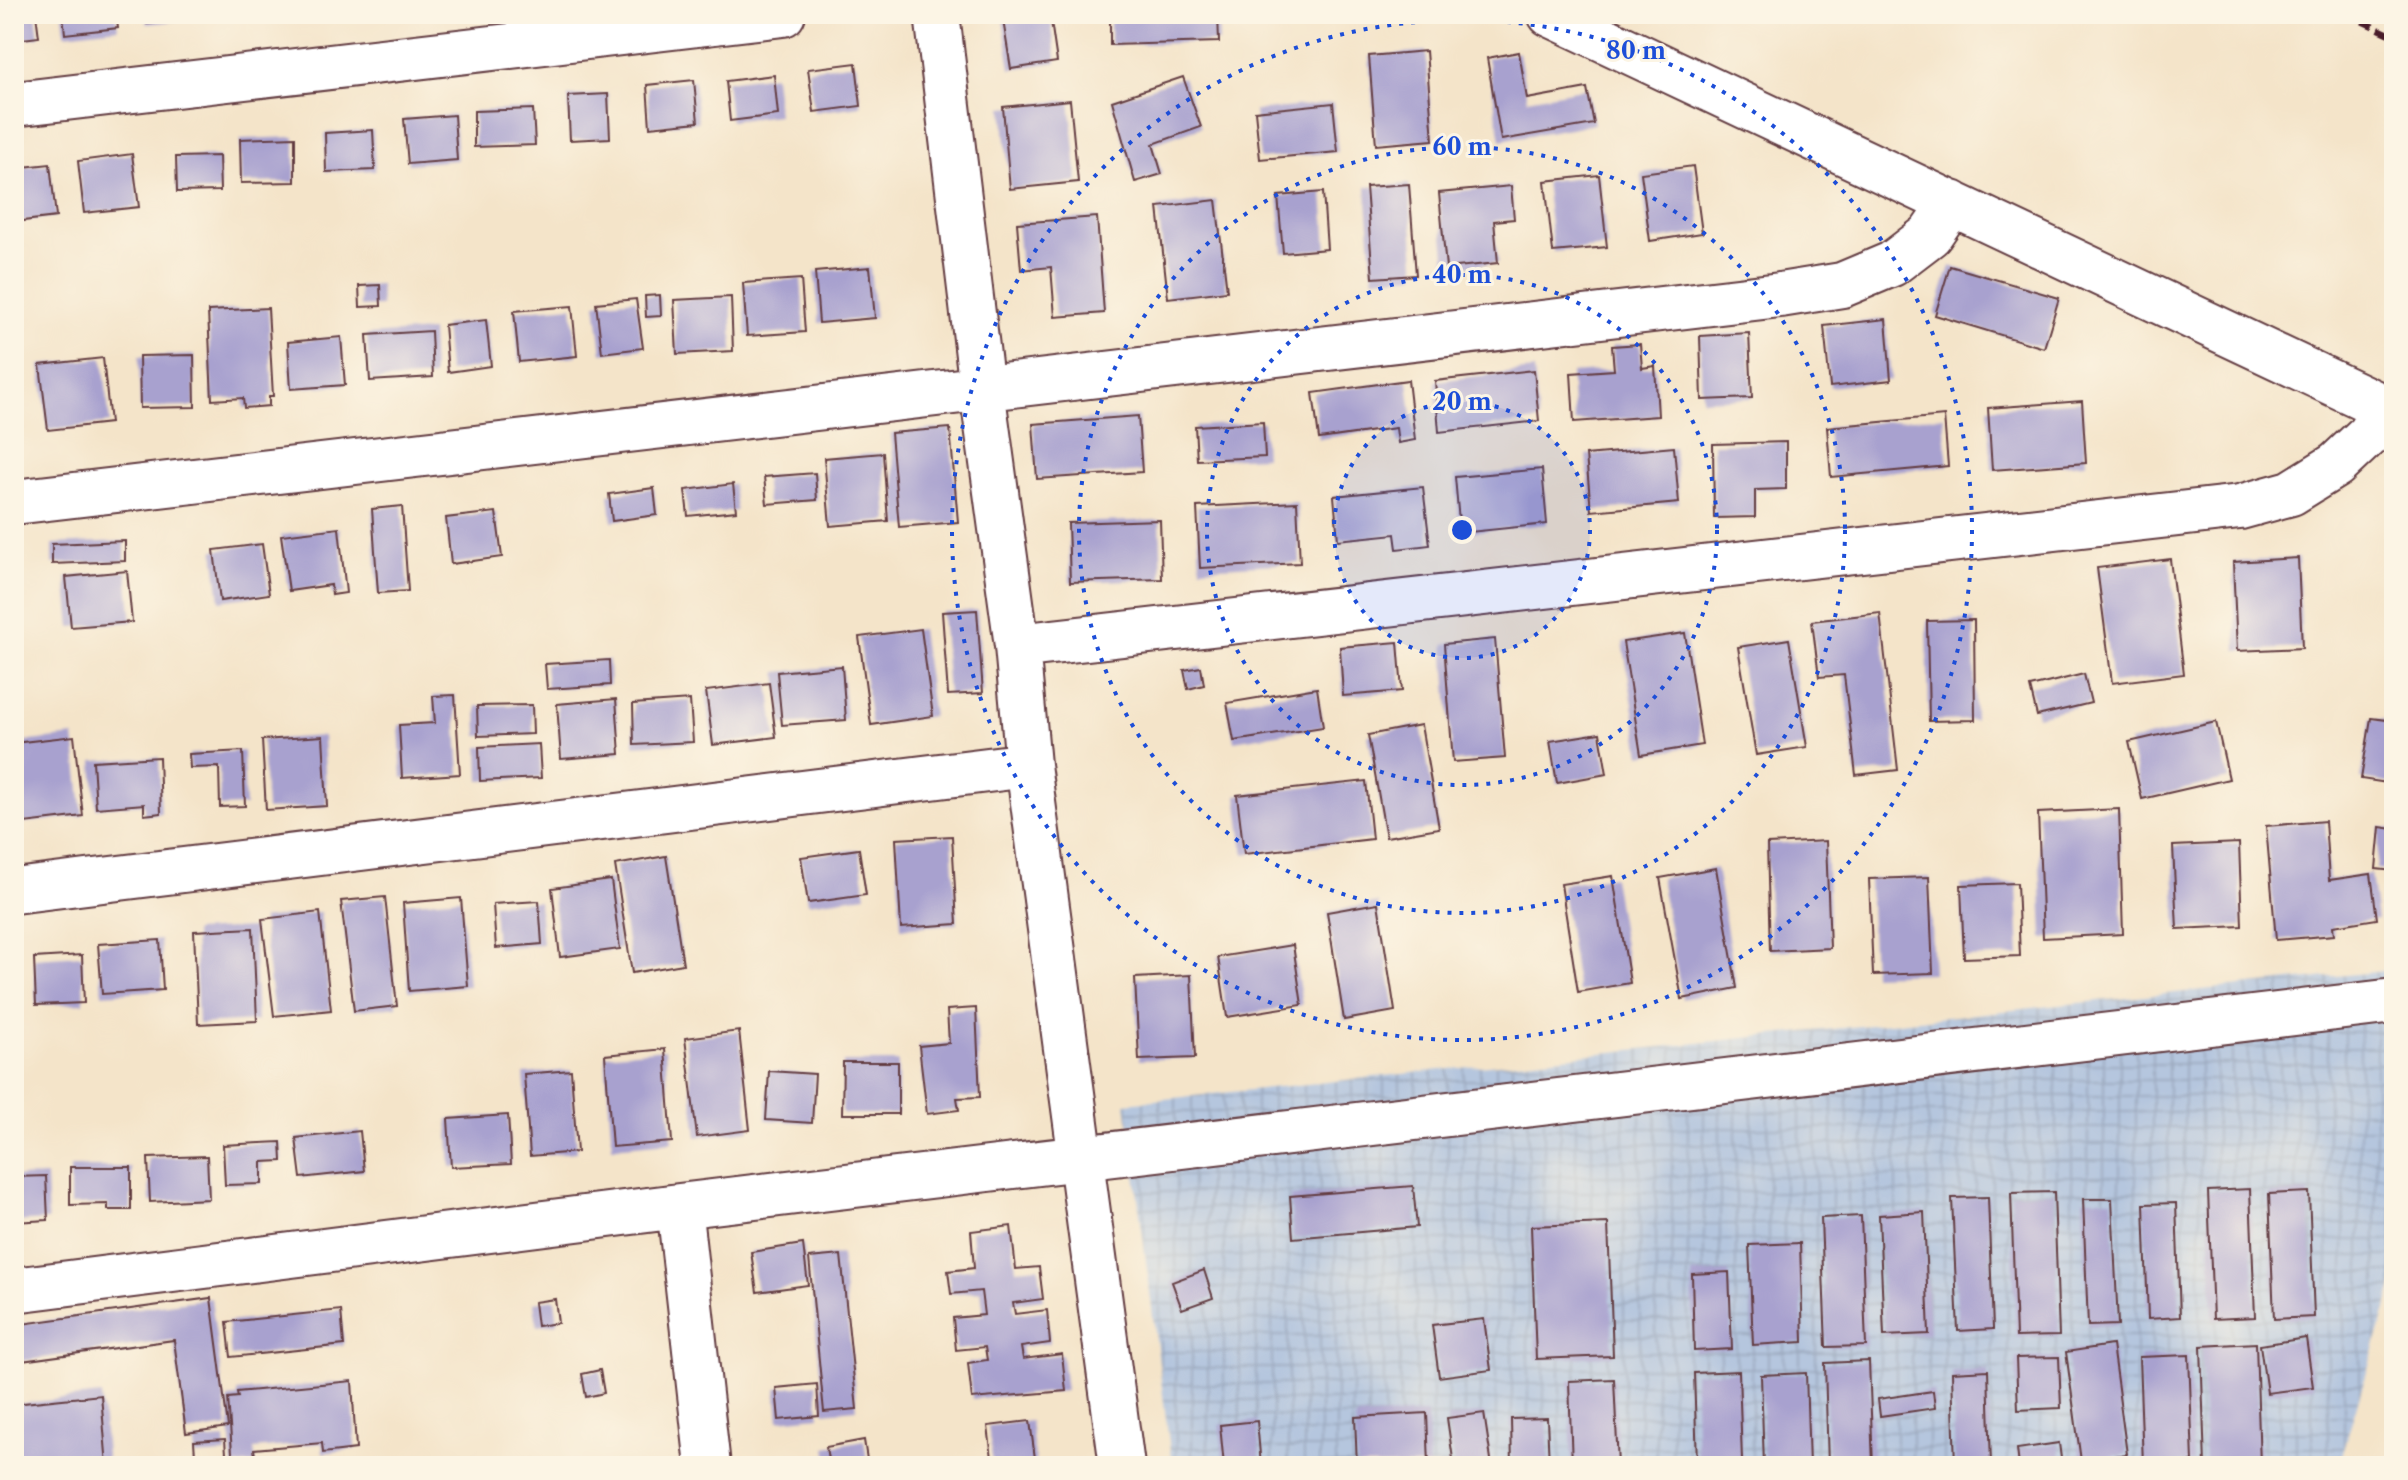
<svg xmlns="http://www.w3.org/2000/svg" width="2408" height="1480" font-family="'Libre Caslon Text',serif">
  <defs>
    <pattern id="industrial-grid" width="8" height="8" patternUnits="userSpaceOnUse" patternTransform="scale(2)"><rect width="8" height="8" fill="#b5c6de"/><path d="M0 4h8M4 0v8" fill="none" stroke="#9daabf"/></pattern>
  </defs>
  <rect width="100%" height="100%" fill="#fcf5e5"/>
  <filter id="ink" filterUnits="userSpaceOnUse"><feTurbulence type="fractalNoise" baseFrequency=".0125" numOctaves="2"/><feDisplacementMap in="SourceGraphic" scale="16" xChannelSelector="R" yChannelSelector="G"/><feConvolveMatrix kernelMatrix="1 2 1 2 8 2 1 2 1" color-interpolation-filters="sRGB"/></filter>
  <filter id="wash" filterUnits="userSpaceOnUse"><feTurbulence type="fractalNoise" baseFrequency=".006" numOctaves="4" result="noise"/><feDisplacementMap in="SourceGraphic" scale="32" xChannelSelector="R" yChannelSelector="G"/><feGaussianBlur stdDeviation="1.8" result="paint"/><feColorMatrix in="noise" values="0 0 0 0 0 0 0 0 0 0 0 0 0 0 0 0 0 1.4 0 .05"/><feComposite in="paint" operator="in"/></filter>
  <g filter="url(#wash)">
    <rect width="100%" height="100%" fill="#f4e4c9"/>
    <path fill="url(#industrial-grid)" d="M2394,970v314l-56,182h-1166l-46,-363z"/>
    <g id="blocks">
      <path fill="#a8a1cf" d="M14,14h22l3,23 -25,3z
        M63,14h53l2,14 -53,6z
        M146,14h56v4l-55,6z
        M1002,14h48l7,48 -46,7z
        M1110,14h108l1,28 -109,3z
        M1426,51l7,89 -57,5 -7,-89z
        M1519,52l8,47 60,-11 7,36 -93,16 -14,-82z
        M856,63l5,43 -47,6 -6,-43z
        M774,75l4,40 -48,6 -4,-40z
        M1183,77l18,50 -48,17 9,30 -27,8 -23,-81z
        M694,80l4,42 -48,5 -3,-42z
        M608,94l2,44 -40,2 -2,-44z
        M1070,100l8,82 -68,7 -7,-82z
        M1333,103l5,49 -78,7 -5,-48z
        M533,109l2,36 -61,2v-36z
        M454,115l3,45 -49,4 -4,-45z
        M373,130l2,40 -49,2 -1,-39z
        M295,137v45l-54,1 -1,-44z
        M132,154l7,53 -55,6 -6,-52z
        M219,156l1,35 -43,1 -1,-35z
        M50,164l6,53 -42,5v-54z
        M1693,166l9,67 -52,8 -9,-68z
        M1599,175l8,72 -54,5 -8,-71z
        M1409,184l7,91 -43,3 -7,-91z
        M1511,186l3,33 -20,2 4,42 -52,5 -7,-75z
        M1323,192l4,57 -44,4 -5,-57z
        M1216,200l11,91 -59,7 -10,-91z
        M1097,217l7,96 -49,4 -4,-50 -30,3 -4,-47z
        M1950,266l109,32 -15,50 -109,-33z
        M870,267l5,51 -56,5 -4,-51z
        M801,279l4,53 -58,4 -4,-53z
        M380,285l1,21 -21,1 -1,-21z
        M660,295l1,21 -15,1 -1,-21z
        M731,297l2,54 -56,3 -3,-54z
        M636,299l7,49 -41,5 -6,-50z
        M572,306l5,50 -58,6 -5,-51z
        M268,308l5,88h-4v10l-25,2 -1,-10 -31,2 -4,-89z
        M1886,319l5,61 -61,7 -6,-61z
        M486,320l5,46 -43,6 -4,-47z
        M431,331l2,46 -63,4 -3,-46z
        M1749,333l3,65 -50,2 -2,-64z
        M341,337l4,48 -54,4 -3,-47z
        M1640,344l2,24 13,-2 3,50 -84,6 -3,-49 43,-3 -2,-24z
        M194,355l1,52 -55,1 -1,-52z
        M103,358l7,65 -62,7 -8,-65z
        M1534,370l5,51 -100,11 -4,-51z
        M1408,380l7,60 -17,3 -2,-15 -77,11 -6,-46z
        M2082,401l4,62 -94,7 -4,-62z
        M1138,416l4,56 -105,7 -4,-55z
        M1944,416l4,50 -117,11 -4,-50z
        M1263,422l2,35 -68,3 -2,-34z
        M950,428l8,94 -59,5 -8,-94z
        M1786,442v47l-31,1v27l-41,1 -1,-74z
        M1674,447l5,56 -88,8 -5,-56z
        M883,453l5,68 -58,5 -6,-68z
        M1542,469l5,55 -87,9 -5,-56z
        M815,473l2,27 -50,4 -3,-27z
        M733,484l3,27 -48,5 -3,-26z
        M1423,487l7,58 -33,4 -2,-15 -57,6 -4,-44z
        M654,488l3,27 -45,6 -3,-27z
        M1297,502l3,61 -100,5 -3,-61z
        M402,506l6,85 -30,2 -6,-84z
        M496,512l6,45 -51,7 -5,-46z
        M1160,520l2,59 -92,3 -2,-59z
        M339,528l7,65 -14,2 -1,-10 -42,6 -8,-56z
        M125,541v20l-73,3v-20z
        M262,544l7,50 -49,7 -6,-51z
        M2298,558l4,90 -65,3 -4,-89z
        M2170,559l14,115 -72,9 -15,-115z
        M127,571l5,51 -61,5 -5,-50z
        M977,610l6,83 -35,2 -6,-83z
        M1880,613l18,157 -42,5 -12,-100 -25,2 -7,-56z
        M14,618h4l1,20 -5,1z
        M1974,620l1,100 -46,1 -2,-100z
        M921,629l12,87 -62,9 -12,-88z
        M1685,633l17,112 -61,10 -18,-113z
        M1495,639l10,119 -52,4 -9,-118z
        M1789,639l18,108 -51,8 -18,-108z
        M1398,642l4,49 -59,5 -3,-49z
        M609,660l1,25 -63,4 -2,-25z
        M842,666l4,54 -64,5 -5,-53z
        M1201,667l3,18 -16,4 -4,-19z
        M2084,674l7,29 -54,13 -7,-29z
        M769,683l7,54 -63,8 -7,-54z
        M1317,688l6,39 -89,14 -7,-38z
        M455,695l5,79 -58,4 -3,-53 36,-2 -2,-27z
        M616,699l4,55 -59,5 -4,-55z
        M690,700l3,42 -59,3 -1,-41z
        M532,705l1,29 -55,2 -1,-30z
        M2371,718l23,3v63l-33,-5z
        M2216,722l13,57 -87,20 -13,-57z
        M1421,725l18,103 -53,9 -18,-102z
        M1600,733l7,41 -50,9 -7,-42z
        M74,736l9,80 -67,8 -2,-81z
        M323,736l4,70 -61,4 -4,-70z
        M539,744l2,34 -61,3 -1,-34z
        M243,751l2,55 -25,1 -1,-40 -29,1 -1,-14z
        M159,757l2,56 -17,2v-11l-48,4 -3,-47z
        M1366,781l6,58 -128,15 -7,-59z
        M2119,809l4,125 -80,4 -5,-125z
        M2325,821l4,59 42,-6 6,45 -44,7 1,9 -58,5 -10,-114z
        M2380,827l14,2v42l-18,-2z
        M952,836l5,88 -56,4 -5,-89z
        M1826,841l4,107 -60,3 -3,-107z
        M2239,843l3,83 -65,3 -4,-83z
        M859,849l7,46 -58,8 -7,-46z
        M666,856l17,108 -51,9 -17,-108z
        M1716,868l21,120 -55,11 -22,-121z
        M1613,876l17,107 -52,9 -17,-108z
        M1929,877l4,96 -60,2 -4,-96z
        M611,880l9,69 -60,8 -8,-69z
        M2017,883l3,73 -56,2 -3,-73z
        M385,897l12,109 -43,5 -13,-110z
        M461,898l7,88 -59,5 -6,-88z
        M539,901l3,43 -46,4 -3,-44z
        M1378,903l17,108 -51,9 -17,-108z
        M320,912l11,98 -57,6 -12,-97z
        M253,928l4,93 -59,3 -4,-93z
        M160,940l3,50 -61,4 -4,-50z
        M1293,945l9,60 -75,12 -9,-60z
        M82,955l2,48 -48,2 -2,-47z
        M1191,975l4,83 -56,2 -4,-82z
        M976,1008l4,89 -23,1 2,12 -32,4 -8,-68 30,-3 -2,-33z
        M739,1031l11,99 -53,7 -12,-99z
        M665,1049l7,93 -60,5 -7,-92z
        M843,1062h55v52h-56z
        M571,1070l6,82 -47,4 -6,-82z
        M769,1071l46,3 -3,49 -46,-3z
        M508,1115l3,49 -60,3 -3,-48z
        M360,1131l4,40 -63,7 -5,-40z
        M281,1142l1,19 -20,1v22l-37,1 -2,-40z
        M207,1156l2,43 -59,3 -2,-44z
        M70,1167h61v43h-23v-6l-38,1z
        M46,1176l2,44 -34,2v-45z
        M1413,1186l4,41 -124,11 -3,-42z
        M2250,1189l5,128 -42,2 -5,-128z
        M2054,1192l5,144 -43,1 -5,-144z
        M2309,1192l5,125 -40,2 -5,-125z
        M1988,1197l5,132 -35,2 -6,-133z
        M2083,1199h29l6,126 -30,1z
        M2176,1203l4,114 -32,2 -4,-115z
        M1924,1212l5,122 -45,2 -5,-121z
        M1861,1216l5,130 -40,1 -5,-129z
        M1608,1223l5,133 -77,3 -5,-133z
        M1011,1226l5,43 23,-2 4,32 -30,4 2,11 32,-4 3,33 -29,4 2,12 39,-5 4,37 -94,8 -4,-36 19,-3 -2,-13 -29,3 -3,-32 31,-3 -3,-24 -30,3 -3,-23 26,-3 -3,-37z
        M1800,1243l3,99 -50,3 -4,-100z
        M803,1244l5,41 -51,7 -6,-40z
        M841,1255l16,154 -33,3 -15,-154z
        M1204,1270l9,28 -31,11 -10,-27z
        M1729,1272l3,77 -38,2 -2,-77z
        M211,1298l17,129 -42,6 -12,-93 -160,22v-37z
        M555,1299l3,24 -21,3 -3,-24z
        M341,1310l3,35 -113,12 -4,-35z
        M1484,1319l7,51 -52,7 -7,-52z
        M2306,1338l7,49 -46,6 -7,-48z
        M2256,1343l4,123h-55l-4,-120z
        M2112,1345l15,109 -46,7 -15,-109z
        M2189,1355l4,107 -50,2 -4,-107z
        M2059,1357l2,51 -43,2 -2,-52z
        M1869,1361l4,105h-45l-3,-103z
        M600,1370l4,23 -18,4 -4,-23z
        M1988,1370l3,96h-36l-3,-94z
        M1739,1371l3,90 -45,2 -3,-90z
        M1806,1373l3,93h-45l-3,-91z
        M1614,1379l4,87h-46l-3,-85z
        M352,1381l4,68 -33,4 -1,-10 -68,6 2,14 -23,3 -5,-68 10,-1 -1,-5z
        M817,1384l2,32 -40,4 -3,-32z
        M1933,1391l2,17 -55,8 -2,-17z
        M101,1395l6,71h-93v-62z
        M1427,1413l2,53h-72l-2,-49z
        M1484,1413l8,53h-38l-7,-48z
        M1547,1418l2,48h-37l-1,-47z
        M1030,1421l6,45h-43l-5,-40z
        M1257,1421l4,45h-37l-4,-41z
        M225,1439l1,15 -31,2 -1,-15z
        M864,1440l4,26h-39l-3,-19z
        M2059,1443l3,23h-43l-2,-17z"/>
    </g>
  </g>
  <g filter="url(#ink)">
    <use href="#blocks" fill-opacity="0" stroke="#643d43" stroke-width="2"/>
    <g fill="none" stroke-linecap="round" stroke-linejoin="round">
      <defs>
        <path id="minor" d="M937,14l45,375 35,257 11,119 94,701
          M1550,14l844,398
          M14,104l769,-90
          M14,502l1766,-207 62,-10 50,-21 38,-29 22,-32
          M1017,646l1223,-139 51,-14 45,-28 33,-31 15,-26
          M14,891l1014,-126
          M679,1206l29,260
          M14,1290l665,-84 1715,-205"/>
      </defs>
      <use href="#minor" stroke="#643d43" stroke-width="48"/>
      <use href="#minor" stroke="#fff" stroke-width="44"/>
      <path stroke="#4a1f2b" stroke-width="6" stroke-dasharray="12 6" stroke-linecap="butt" d="M2346,14l48,22"/>
    </g>
  </g>
  <circle cx="1462" cy="530" r="128" fill="#1d4ed8" fill-opacity=".12"/>
  <g fill="none" stroke="#1d4ed8" stroke-width="4" stroke-dasharray="4 8">
    <circle cx="1462" cy="530" r="128"/>
    <circle cx="1462" cy="530" r="255"/>
    <circle cx="1462" cy="530" r="383"/>
    <circle cx="1462" cy="530" r="510"/>
  </g>
  <circle cx="1462" cy="530" r="12" fill="#1d4ed8" stroke="#fcf5e5" stroke-width="4"/>
  <g font-size="24" text-anchor="middle" font-weight="bold" fill="#1d4ed8" stroke="#fcf5e5" stroke-width="6" stroke-linejoin="round" paint-order="stroke">
    <text x="1636" y="59">80 m</text>
    <text x="1462" y="155">60 m</text>
    <text x="1462" y="283">40 m</text>
    <text x="1462" y="410">20 m</text>
  </g>
  <rect width="2408" height="1480" fill="none" stroke="#fcf5e5" stroke-width="48"/>
</svg>
